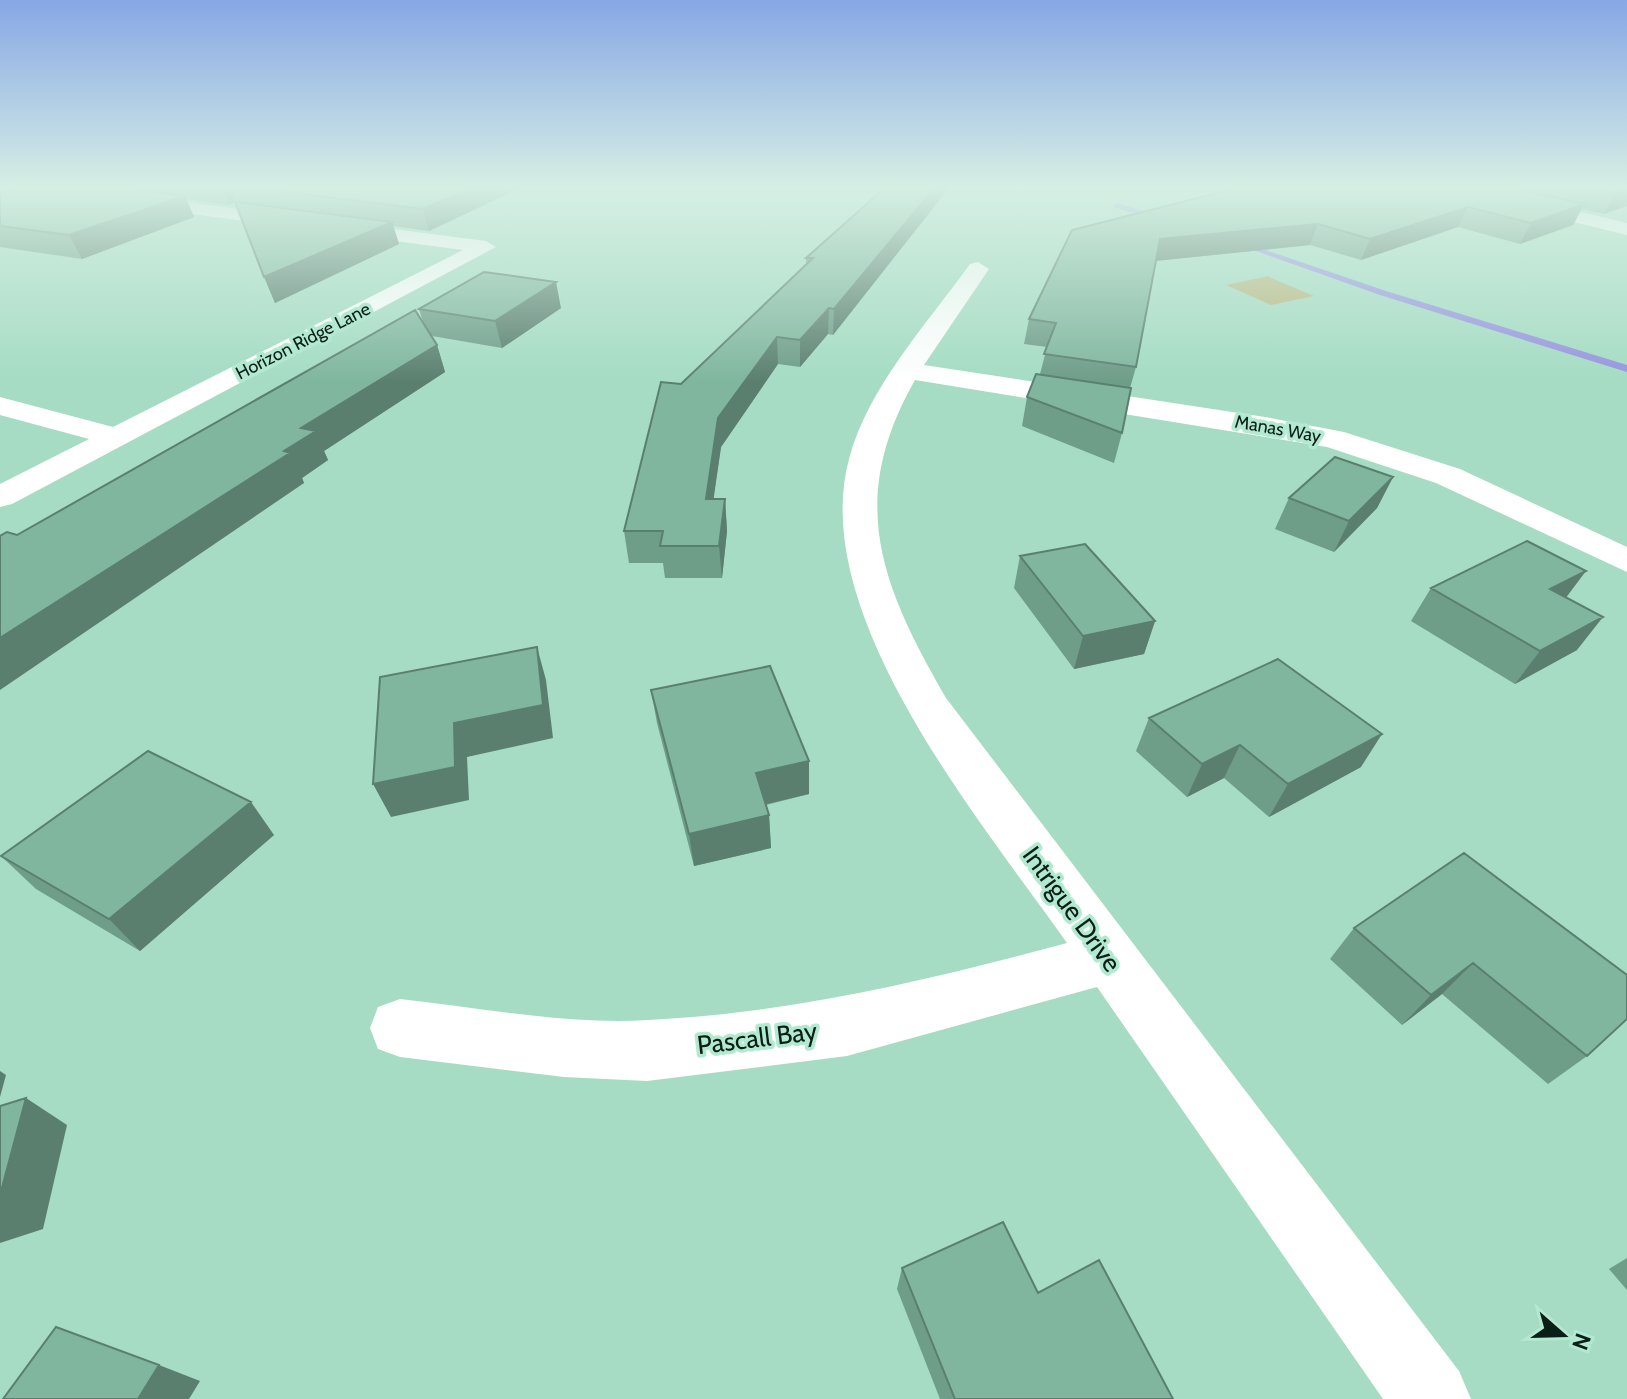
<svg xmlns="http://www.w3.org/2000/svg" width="1627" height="1399" font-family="Cabin,sans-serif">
  <rect width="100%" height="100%" fill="#a5dcc3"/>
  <path fill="#b9b67e" d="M1269,276v1l45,19 -43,9 -45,-20z"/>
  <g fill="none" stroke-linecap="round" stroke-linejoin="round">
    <path fill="#9793e0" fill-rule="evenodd" d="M1116,203l50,14 1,2 -4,2 -50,-14z
      M1239,241l147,50 241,74v7l-247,-77 -141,-50z"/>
    <path fill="#fff" fill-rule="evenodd" d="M10,186h51l425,55 10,6 -484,257 -12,3v-23l89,-45 -89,-24v-18l113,30 350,-177 -444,-59z
      M1439,186h32l156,37v12l-185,-45z
      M978,262l11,7 -65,96 341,52 79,15 116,37 167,78v25l-191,-89 -109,-36 -412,-67c-69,121 -34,205 31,318l513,673 12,28h-88l-286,-412 -250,69 -200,25 -83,-4 -164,-20 -22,-8 -8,-21 8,-21 22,-8c81,9 167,26 248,21 143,-7 281,-40 419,-77 -85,-121 -260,-328 -218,-484 19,-72 78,-135 121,-195z"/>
  </g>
  <path fill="#6e9d88" d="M28,186h496l-95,45 -36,-5 6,18 -124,59 -40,-101 -6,3 -43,-6 8,18 -112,42 -82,-12v-53z
    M1245,186h382l-23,28 -22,-5 -9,16 -53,19 -62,-17 -97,33 -51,-15 -154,16 -20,106 -6,21 -8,45 -8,30 -92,-37 5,-29 13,-23 7,-27 -23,-3 5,-25z
    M950,187l-117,148 -5,-1 -28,33 -22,-3 -57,83 -8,52h12l2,32 -5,47h-57l-2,-15h-34l-5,-32 57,-147 125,-119v-7z
    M561,308l-59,40 -70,-12 5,9 8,27 -121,79 4,9 -26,18 2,5 -287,52 406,-213 -4,-13z
    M1393,477l-16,31 -43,44 -59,-23 14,-31z
    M1020,556l135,65 -11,33 -70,15 -60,-81z
    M1431,588l146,62 -62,34 -104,-63z
    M651,690l158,104 -43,11 3,10 2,33 -77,18 -37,-143z
    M1149,718l212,49 -92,50 -45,-39 -37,19 -51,-46z
    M274,835l-134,116 -104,-62 -35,-33z
    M1464,853l123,203 -39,28 -106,-90 -40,31 -72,-66 24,-31z
    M1627,1258v32l-18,-21z
    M902,1268l271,131h-233l-43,-110z"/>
  <path fill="#5a7f6f" d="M221,186h8l6,16 -6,3z
    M475,186h49l-95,45 -6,-22z
    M936,186h14l-117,149 1,-26z
    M1627,190v16l-23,8 11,-20z
    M185,196l9,21 -112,42 -13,-24z
    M1584,204l-11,21 -53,19 11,-21z
    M1468,207l-10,20 -97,33 9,-21z
    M392,222l7,22 -124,59 -11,-26z
    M1318,224l-8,21 -156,16 6,-22z
    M556,282l5,26 -59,40 -7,-27z
    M829,308l-1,26 -28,33v-27z
    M777,337l1,27 -57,83 -12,84 -3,-32 12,-81z
    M437,345l8,27 -121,79 4,9 -26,18 2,5 -304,207v-52l284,-187 17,-23z
    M1393,477l-16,31 -43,44 15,-31z
    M725,499l2,32 -5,47 -3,-32z
    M1586,571l-24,32 -12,-14z
    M1603,617l-26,33 -62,34 25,-33z
    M1155,621l-11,33 -70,15 9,-33z
    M537,647l9,33 7,58 -86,19 2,43 -78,17 -18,-33 81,-61z
    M1382,734l-21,33 -92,50 19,-33z
    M1240,745l-16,33 -37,19 15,-33z
    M809,761v33l-51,12 -2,-33z
    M251,802l23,33 -134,116 -31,-32z
    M769,815l2,33 -77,18 -5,-32z
    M1473,963l-31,31 -40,31 29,-30z
    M0,1071l6,4 -6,22z
    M26,1098l41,27 -24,104 -43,14v-48z
    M159,1365l41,16 -11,18h-51z"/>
  <path fill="#80b69e" stroke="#5a7f6f" stroke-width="2" d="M28,186h81l76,10 -116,39 -69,-9v-32z
    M236,186h239l-52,23z
    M887,186h49l-102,123 -5,-1 -29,32 -23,-3 -59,81 -12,81h19l-6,47h-59l3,-15h-39l37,-149 20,2 132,-126h-7z
    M1245,186h259l80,18 -53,19 -63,-16 -98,32 -52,-15 -158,15 -24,128 -92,-13 12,-31 -27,-4 43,-89z
    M1578,186h49v4l-12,4z
    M235,202l157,20 -128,55z
    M484,272l72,10 -61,39 -76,-12z
    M415,310l22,35 -136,83 15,3 -32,20 6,2 -290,185v-102l7,-4 10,3z
    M1036,374l95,14 -9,45 -95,-36z
    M1335,457l58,20 -44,44 -60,-23z
    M1527,541l59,30 -36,18 53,28 -63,34 -109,-63z
    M1085,544l70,77 -72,15 -63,-80z
    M537,647l6,58 -89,18 1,44 -82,17 7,-107z
    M1278,659l104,75 -94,50 -48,-39 -38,19 -53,-46z
    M770,666l39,95 -53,12 13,42 -80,19 -38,-144z
    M148,751l103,51 -142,117 -108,-63z
    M1464,853l163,122v44l-40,37 -114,-93 -42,32 -77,-67z
    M26,1098l-26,97v-89z
    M1003,1222l35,71 61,-33 74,139h-218l-53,-131z
    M56,1327l103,38 -21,34h-135z"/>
  <linearGradient id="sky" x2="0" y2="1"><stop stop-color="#87a7e5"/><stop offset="0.49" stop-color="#d6efe4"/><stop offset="1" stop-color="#d6efe4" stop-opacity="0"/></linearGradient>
  <rect width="1627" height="382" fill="url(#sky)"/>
  <g text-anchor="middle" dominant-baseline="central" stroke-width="7" stroke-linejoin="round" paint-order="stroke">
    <g font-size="18" fill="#0a2017" stroke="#b2e9d0">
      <text transform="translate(303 341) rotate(-27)">Horizon Ridge Lane</text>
      <text transform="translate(1278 429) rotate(10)">Manas Way</text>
    </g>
    <g font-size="26" fill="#0a2017" stroke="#b2e9d0">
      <text transform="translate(1072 909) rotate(54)">Intrigue Drive</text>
      <text transform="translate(757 1038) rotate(-7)">Pascall Bay</text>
    </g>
  </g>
  <g transform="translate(1563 1335) rotate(110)" stroke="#b2e9d0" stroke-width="6" paint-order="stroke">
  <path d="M0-6L14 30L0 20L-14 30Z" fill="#0a2017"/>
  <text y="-12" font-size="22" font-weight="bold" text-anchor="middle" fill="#0a2017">N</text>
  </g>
</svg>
